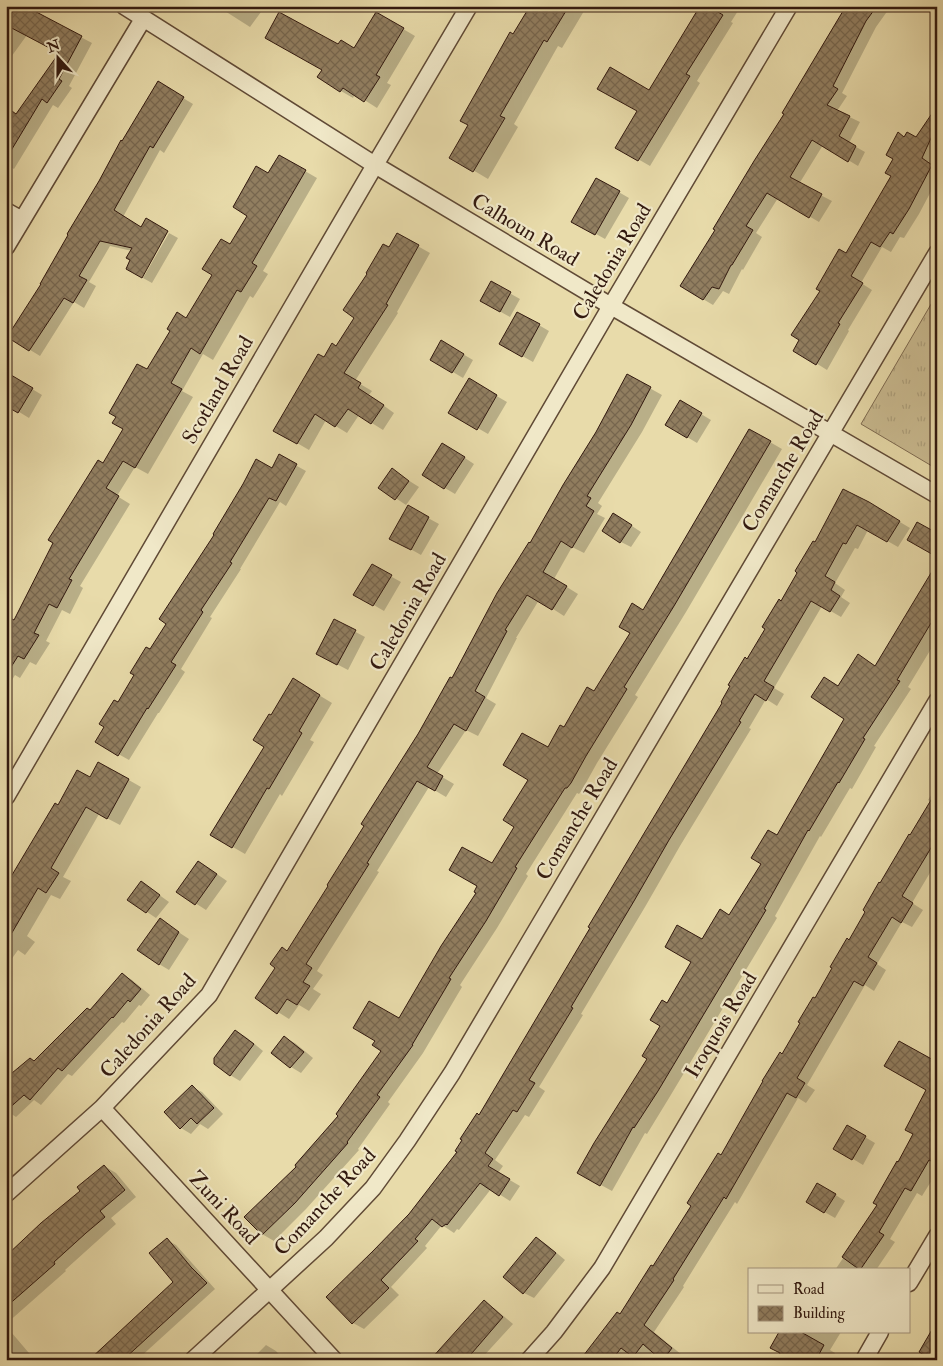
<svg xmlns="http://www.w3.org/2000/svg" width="943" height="1366" font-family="'IM FELL Double Pica',serif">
  <defs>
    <pattern id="grass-tufts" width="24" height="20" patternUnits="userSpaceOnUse" patternTransform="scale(1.25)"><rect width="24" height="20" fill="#c9ba90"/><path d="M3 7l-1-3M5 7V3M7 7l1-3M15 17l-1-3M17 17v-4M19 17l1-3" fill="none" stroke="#ad9f7b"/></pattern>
    <pattern id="building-cross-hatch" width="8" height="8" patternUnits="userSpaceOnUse" patternTransform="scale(1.25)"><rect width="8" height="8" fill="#917e60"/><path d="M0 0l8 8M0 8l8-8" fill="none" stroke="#77664e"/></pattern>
  </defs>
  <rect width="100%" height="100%" fill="#e8dbaa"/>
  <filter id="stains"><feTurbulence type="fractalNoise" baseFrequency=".004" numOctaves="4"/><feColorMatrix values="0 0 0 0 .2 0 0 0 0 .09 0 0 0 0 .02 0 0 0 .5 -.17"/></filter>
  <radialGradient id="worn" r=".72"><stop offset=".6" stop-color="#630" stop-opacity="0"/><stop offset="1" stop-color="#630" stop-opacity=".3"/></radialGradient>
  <path fill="url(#grass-tufts)" stroke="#7e6a50" d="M937,294v175l-76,-45z"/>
  <path fill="#0003" d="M6,6h21l6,6 59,31 -23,43 3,2 -14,20 -5,-3 -39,64 -8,-5v-41l10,-8 45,-62 -34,-18 -21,29z
    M217,6h45l2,2 -14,19z
    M531,6h56l-25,42 -4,-2 -44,78 4,3 -30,52 -37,-22 18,-32 45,-89z
    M702,6h39l-10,16 2,1 -36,58 3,2 -50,83 -33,-19z
    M848,6h43l-15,21 -34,66 5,3 -10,15 23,11 -11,21 16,9 -7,14 -35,-21 -24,39 33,17 -13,21 -41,-24 -22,35 6,4 -19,33 -1,-1 -13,25 -6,-3 -10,14 -32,-19 105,-172z
    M896,6h15l-4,6z
    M376,13l39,23 -28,47 4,2 -14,23 -22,-14 -2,4 -12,-7 -2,-45 16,3z
    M158,83l35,21 -29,49 -4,-3 -37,67 18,11 -9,23 -22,-5 -21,36 7,4 -12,22 -10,-6 -34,54 -31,-19 34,-53z
    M937,109v45l-5,11 5,4v11l-18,34 -15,24 -4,-1 -9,15 -9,-5 -21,36 11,7 -24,40 1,1 -22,39 -32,-20 52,-95 46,-79 12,-38h12z
    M279,156l38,22 -54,93 5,3 -15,24 -3,-2 -37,64 -10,-6 -21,37 11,6 -45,77 -13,-7 -18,29 13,8 -50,82 3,2 -13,26 -8,-4 -16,31 4,2 -14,22 -6,-3 -10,16 -5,-3 -9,15v-64l9,-4 110,-194 23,-57 39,-52 62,-104z
    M596,179l33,19 -24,41 -32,-18z
    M169,233l9,5 -26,45 -9,-5z
    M398,235l32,18 -33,59 1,1 -43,68 17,10 -3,4 25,18 -11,17 -24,-15 -12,18 -21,-13 -17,30 -34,-20 49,-71 13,-12 19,-30z
    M492,283l28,16 -10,18 -29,-16z
    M518,313l31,18 -16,31 -32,-18z
    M442,342l31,18 -10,18 -32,-19z
    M6,373l36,22 -13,23 -18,-11 -5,7z
    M628,376l34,19 -20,37 -44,71 4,3 -5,8 8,4 -21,35 -12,-6 -18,32 24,15 -14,22 -25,-16 -23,38h1l-31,60 10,6 -18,32 -12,-6 -29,44 17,10 -8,13 -17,-10 -52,84 2,1 -62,99 6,4 -10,14 8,5 -12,17 -10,-6 -10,14 -33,-21 32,-46 78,-126 231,-394z
    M469,380l38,22 -19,32 -38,-22z
    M681,402l30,18 -14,23 -30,-18z
    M749,430l33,19 -96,163 -51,83 3,2 -41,66 -15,27 -3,4 -2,-1 -51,81 2,2 -31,52 -37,57 2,2 -39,66 -35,49 2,2 -32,45 1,1 -53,59 -32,32 -12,-7 36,-67 42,-52 43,-64 16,-31 78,-127 15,-28 23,-38 33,-78 47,-56z
    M453,450l21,14 -19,30 -32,-19z
    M279,456l27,15 -20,35 -6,-4 -40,67h1l-31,48 2,1 -31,51 4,3 -26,41h-1l-29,47 -32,-18 21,-38 33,-53 121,-182z
    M392,470l27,17 -13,18 -27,-18z
    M868,503l42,25 -12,19 -30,-17 -10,19 -3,-1 -20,35 10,7 -4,7 9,6 -9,14 -19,-11 -48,82 10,6 -7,12 -11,-7 -17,29 2,1 -71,117 -35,61 -64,107 2,1 -44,72 6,4 -16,26 -4,-2 -30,45 8,6 -5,7 22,13 -10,15 -19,-12 -32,41 -2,-1 -3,4 -12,-8 -17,21 2,2 -36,39 8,8 -35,34 -11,-6 57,-108 48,-63 22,-36 335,-572z
    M408,507l31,17 -18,31 -30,-17z
    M623,520l18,12 -10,15 -10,-5z
    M937,565v74l-29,48 3,2 -37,57 2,1 -24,42 -2,-1 -29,49 -1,-1 -45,80 2,2 -108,180 -22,36 -2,-1 -33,58 -33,-18 69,-115 13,-33 6,-21 26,-42 9,-21 28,-25 116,-198 -8,-30 38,-21z
    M372,566l29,16 -17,29 -29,-17z
    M335,621l30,16 -17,33 -21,-11z
    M294,680l38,23 -22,37 4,2 -32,54 -2,-2 -35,60 -33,-19 54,-89 6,-29z
    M6,711l4,2 -4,6z
    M99,763l42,24 -21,38 -21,-11 -36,63 8,4 -11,18 -9,-4 -24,41 8,6 -10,13 -7,-5 -12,17v-79l52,-81 32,-28z
    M937,786v75l-25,42 11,7 -11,17 -10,-5 -25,42 9,6 -12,21 -9,-6 -58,100 8,5 -9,13 -8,-5 -61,106 -2,-2 -52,84 1,1 -30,45 28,23 -4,5h-15l-10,-9 -7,9h-6l-9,-6 -4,6h-45l38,-44 33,-48 130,-213 148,-253 -3,-2z
    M208,868l19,13 -21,29 -28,-18z
    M151,889l18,13 -13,16 -27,-18z
    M160,920l29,19 -20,31 -10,-6z
    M122,974l10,6 18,15 -9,11 -2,-1 -15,18 -2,-1 -50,54 -4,-2 -27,31 -7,-5 -18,17 -6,-4 -4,4v-38l29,-17 55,-51z
    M236,1031l10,6 17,14 -23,30 -10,-6z
    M285,1038l10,5 18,15 -12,15 -10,-6 -19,-14z
    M937,1063v109l-15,24 -5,-3 -27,46 5,3 -19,28h-41l44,-65 36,-71 12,-44z
    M192,1087l10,5 21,22 -15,15 -8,-5 -9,10 -10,-6z
    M848,1127l27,16 -12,22 -28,-17z
    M104,1166l12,7 20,24 -25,21 5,6 -51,46 1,1 -60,53v-62l76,-71z
    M818,1184l27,17 -10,17 -28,-16z
    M536,1238l10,6 19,16 -31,38 -10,-5z
    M167,1240l9,5 39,44 -78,71h-46l84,-78z
    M484,1302l10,6 19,16 -33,36h-49z
    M6,1326l28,33 -1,1h-27z
    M780,1332h61l-11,18 5,3 -4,7h-54l4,-7z
    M266,1345l10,6 8,9h-33z
    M925,1354l12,6h-16z"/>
  <path fill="url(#building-cross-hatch)" stroke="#32190f" d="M6,6h19l57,30 -23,43 3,2 -15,22 -5,-4 -36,60v-38l6,-10 4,3 43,-61 -53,-28z
    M530,6h39l-22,36 -3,-2 -44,76 5,2 -32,54 -24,-14 19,-33 -8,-4 50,-89 3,2z
    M700,6h8l15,9 -37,59 4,2 -52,85 -23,-13 22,-37 -40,-22 13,-22 39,23z
    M846,6h31l-11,15 -33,65 5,3 -11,16 23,11 -11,20 17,10 -8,16 -36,-22 -22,37 32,17 -13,24 -42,-25 -21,33 7,4 -21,35h-1l-12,24 -7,-2 -9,13 -23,-14 35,-56 -2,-1 41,-68 30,-47 -2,-1z
    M279,12l59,32 3,-4 13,8 22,-36 28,16 -28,47 4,2 -16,25 -21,-14 -3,4 -23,-15 5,-7 -57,-32z
    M158,81l26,16 -31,51 -3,-2 -36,64 27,17 5,-9 22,13 -26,47 -16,-9 4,-9 -4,-2 6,-10 -32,-7 -21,35 8,4 -14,23 -9,-5 -35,53 -22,-14 34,-53h-1l28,-49 -1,-1 32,-53 22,-41 1,1z
    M935,109l2,1v15l-15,33 10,7 -23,44 -16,25 -3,-2 -10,15 -9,-5 -20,34 12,7 -25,40 2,1 -24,41 -23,-14 6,-11 -8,-5 29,-44 -4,-2 23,-40 7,4 45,-77 -6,-3 8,-14 -7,-4 12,-23 6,5 3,-5 9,5z
    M279,155l27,15 -54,93 5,3 -16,26 -4,-2 -37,64 -9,-6 -20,35 11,6 -47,79 -12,-7 -17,27 13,8 -50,83 3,1 -15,28 -8,-4 -15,29 5,2 -15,24 -6,-3 -12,19v-59l8,4 39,-77 -5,-3 50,-80 5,3 20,-34 -11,-6 4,-6 -7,-4 28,-49 10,5 23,-38 -3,-2 10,-17 9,6 26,-43 -10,-6 19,-30 9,5 17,-28 -14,-9 23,-41 12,7z
    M596,178l24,13 -25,44 -24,-13z
    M397,233l22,12 -33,59 2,1 -44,68 17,10 -3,5 26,17 -13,19 -23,-15 -13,18 -20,-13 -18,30 -24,-13 45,-77 6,3 8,-14 4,3 18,-28 -11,-8 24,-36 -1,-1 17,-29 6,3z
    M491,281l20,11 -11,20 -20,-11z
    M517,312l23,12 -18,33 -23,-13z
    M441,340l23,14 -12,19 -22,-13z
    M6,372l27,16 -15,25 -12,-7z
    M627,374l24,13 -20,38 -44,71 4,2 -5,8 8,5 -22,37 -11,-7 -18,31 24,14 -15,24 -25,-15 -22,35 2,1 -32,60 10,6 -19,34 -12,-7 -27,43 16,9 -8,15 -18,-10 -50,82 2,1 -63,100 6,4 -9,14 7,4 -13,19 -10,-6 -10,15 -22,-16 20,-30 -5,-4 12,-17 5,4 41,-65 -1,-1 37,-59 -3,-2 57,-90 32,-57 2,1 45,-85 32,-51 1,1 33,-58 33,-53z
    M469,378l28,17 -20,35 -29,-17z
    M680,400l22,13 -15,25 -22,-13z
    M749,429l22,12 -97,165 -50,81 3,2 -41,67 -15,27 -4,5h-2l-50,79 2,1 -31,53 -37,57 2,1 -39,66h1l-36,50 3,2 -33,45 1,1 -53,60 -33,32 -18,-18 52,-50 -1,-2 43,-49 -2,-2 45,-63 -9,-6 3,-4 -22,-13 16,-27 30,17 42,-72 35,-53 -2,-1 3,-6 -28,-16 13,-23 30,16 22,-36 -11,-7 25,-40 -25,-15 19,-32 26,14 12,-22 4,2 23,-40 7,4 36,-58 -11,-6 13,-24 11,7z
    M442,443l23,14 -21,32 -22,-14z
    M279,454l18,10 -21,37 -7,-3 -39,64 2,1 -31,47 2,2 -32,50 5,3 -28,44 -1,-1 -29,48 -23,-14 9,-15 -5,-3 15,-24 4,2 16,-27 -4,-2 16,-26 4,2 16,-25 -7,-5 55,-84 -1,-1 30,-50 13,-25 16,9z
    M392,468l17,13 -14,19 -17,-12z
    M843,489l26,13 31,19 -13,21 -30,-17 -11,19 -3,-1 -18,33 10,6 -4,8 9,6 -10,16 -19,-11 -47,80 10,6 -8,14 -11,-7 -16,27 2,1 -72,118 -35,61 -63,106 2,1 -44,72 6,3 -18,29 -4,-2 -28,43 8,6 -5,7 22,13 -11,17 -19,-13 -33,42 -1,-1 -4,3 -10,-8 -17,20 3,2 -37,39 8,8 -37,36 -26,-27 47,-46 36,-37 48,-62 -2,-1 7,-11 -2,-1 17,-26 2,2 111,-187 -2,-1 134,-224 -1,-1 9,-16 -2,-1 17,-28 2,2 18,-30 -3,-2 17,-28 2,2 16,-28 -2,-2 18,-30 2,1z
    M408,505l21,12 -18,33 -22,-11z
    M613,513l19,12 -12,18 -18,-12z
    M917,522l20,11v24l-30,-17z
    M937,563v50l-40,67 3,1 -37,57 2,1 -26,44 -1,-1 -29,49 -1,-1 -44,79 2,1 -108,181 -24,37 -1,-1 -33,59 -23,-13 17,-30 53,-84 -5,-3 18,-30 -10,-6 12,-20 5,3 24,-41 -26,-15 12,-22 25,14 18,-30 9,6 32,-51 -10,-6 17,-28 9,5 67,-116 -33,-22 13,-20 14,9 20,-32 17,12z
    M372,564l20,11 -19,31 -20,-11z
    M334,619l22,11 -19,35 -21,-11z
    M293,678l27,17 -21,36 3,2 -33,56 -2,-1 -35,60 -22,-13 54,-88 -11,-7 16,-26 2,1z
    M98,762l31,17 -22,40 -21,-12 -35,61 8,5 -13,20 -8,-5 -32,55v-58l49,-82 3,2 19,-35 13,7z
    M937,790v48l-35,58 11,7 -12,20 -9,-6 -24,40 9,6 -14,23 -9,-5 -57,97 8,5 -9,15 -9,-5 -61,106 -2,-2 -51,82 1,1 -30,45 28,23 -9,12h-2l-18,-16 -10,13 -12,-9 -9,12h-32l37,-48 3,2 31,-49 2,1 38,-60 -4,-3 31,-50 3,2 42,-74h-1l18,-29 2,2 18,-31 -2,-1 15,-25 2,1 17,-30 -2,-1 17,-29 2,2 16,-28 -2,-2 16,-28 1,1 29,-49 1,1z
    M198,861l19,13 -22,31 -19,-13z
    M141,881l19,14 -14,18 -19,-13z
    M160,918l19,14 -20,33 -22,-15z
    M122,973l19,16 -11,13 -2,-2 -15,18 -1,-1 -50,54 -4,-3 -28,32 -6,-5 -18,16v-33l24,-20 4,3 53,-53 3,2z
    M235,1030l19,14 -24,32 -16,-12v-6z
    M284,1036l20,16 -14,16 -19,-15z
    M899,1041l38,21v102l-8,-4 -18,31 -6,-3 -26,44 5,3 -24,35 -18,-13 35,-52 -4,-2 24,-42 1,1 15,-28 -8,-4 21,-40 -42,-24z
    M192,1085l22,23 -17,16 -6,-6 -11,11 -16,-17z
    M847,1125l19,11 -14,24 -19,-11z
    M104,1165l21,25 -25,21 5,6 -19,16 -32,29 1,2 -49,43v-51l35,-33 39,-32 -3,-4z
    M817,1183l19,11 -12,19 -18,-11z
    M536,1237l20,16 -33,41 -20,-17z
    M167,1238l24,29 16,16 -84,77h-34l84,-78 -24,-29z
    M484,1300l19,17 -37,43h-36z
    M937,1321v39h-5l-13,-8z
    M779,1332h22l23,13 -8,15h-40l4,-7 -10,-5z"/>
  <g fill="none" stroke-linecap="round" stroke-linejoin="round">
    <defs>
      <path id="minor" d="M124,6l251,159 236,141 326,189
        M6,211l16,9
        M6,247l137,-228
        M6,797l369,-632 94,-159
        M102,1108l232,252
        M6,1194l96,-86 107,-113 402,-689 178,-300
        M909,1283l28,-47
        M193,1360l133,-122 47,-50 34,-47 45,-68 485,-820
        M529,1360l25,-28 48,-64 335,-567
        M864,1360l16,-28"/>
    </defs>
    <use href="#minor" stroke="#604a36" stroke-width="19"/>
    <use href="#minor" stroke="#f0e8c8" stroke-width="16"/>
  </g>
  <g text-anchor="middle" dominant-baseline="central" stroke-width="4.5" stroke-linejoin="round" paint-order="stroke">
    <g font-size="21" fill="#32190f" stroke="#f0e8c8">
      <text transform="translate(525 230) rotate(31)">Calhoun Road</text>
      <text transform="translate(612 262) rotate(-59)">Caledonia Road</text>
      <text transform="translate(218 390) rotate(-60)">Scotland Road</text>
      <text transform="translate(783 471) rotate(-59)">Comanche Road</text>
      <text transform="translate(408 612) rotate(-60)">Caledonia Road</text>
      <text transform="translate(577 819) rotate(-59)">Comanche Road</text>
      <text transform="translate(721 1025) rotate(-59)">Iroquois Road</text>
      <text transform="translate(148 1026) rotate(-48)">Caledonia Road</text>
      <text transform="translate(325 1202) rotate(-47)">Comanche Road</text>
      <text transform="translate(224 1208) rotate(47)">Zuni Road</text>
    </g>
  </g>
  <rect width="943" height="1366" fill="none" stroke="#e8dbaa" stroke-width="25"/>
  <rect x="8" y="8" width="928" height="1351" fill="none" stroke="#32190f" stroke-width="2.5"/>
  <rect x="12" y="12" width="918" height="1341" fill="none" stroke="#32190f"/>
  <rect x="748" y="1268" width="162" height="65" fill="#f0e8c8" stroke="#a4957e"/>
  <rect x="758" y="1285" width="25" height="8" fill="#f0e8c8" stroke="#a4957e"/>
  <text x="793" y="1294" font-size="15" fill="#32190f">Road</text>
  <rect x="758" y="1306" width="25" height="15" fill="url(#building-cross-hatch)" stroke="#a4957e"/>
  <text x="793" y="1318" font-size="15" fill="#32190f">Building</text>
  <g transform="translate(58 58) rotate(339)" stroke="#f0e8c8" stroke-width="4" paint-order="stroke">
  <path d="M0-4L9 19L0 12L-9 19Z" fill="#32190f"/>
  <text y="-8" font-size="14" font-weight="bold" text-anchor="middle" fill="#32190f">N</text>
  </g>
  <rect width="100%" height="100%" filter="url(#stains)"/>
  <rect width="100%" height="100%" fill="url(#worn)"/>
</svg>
